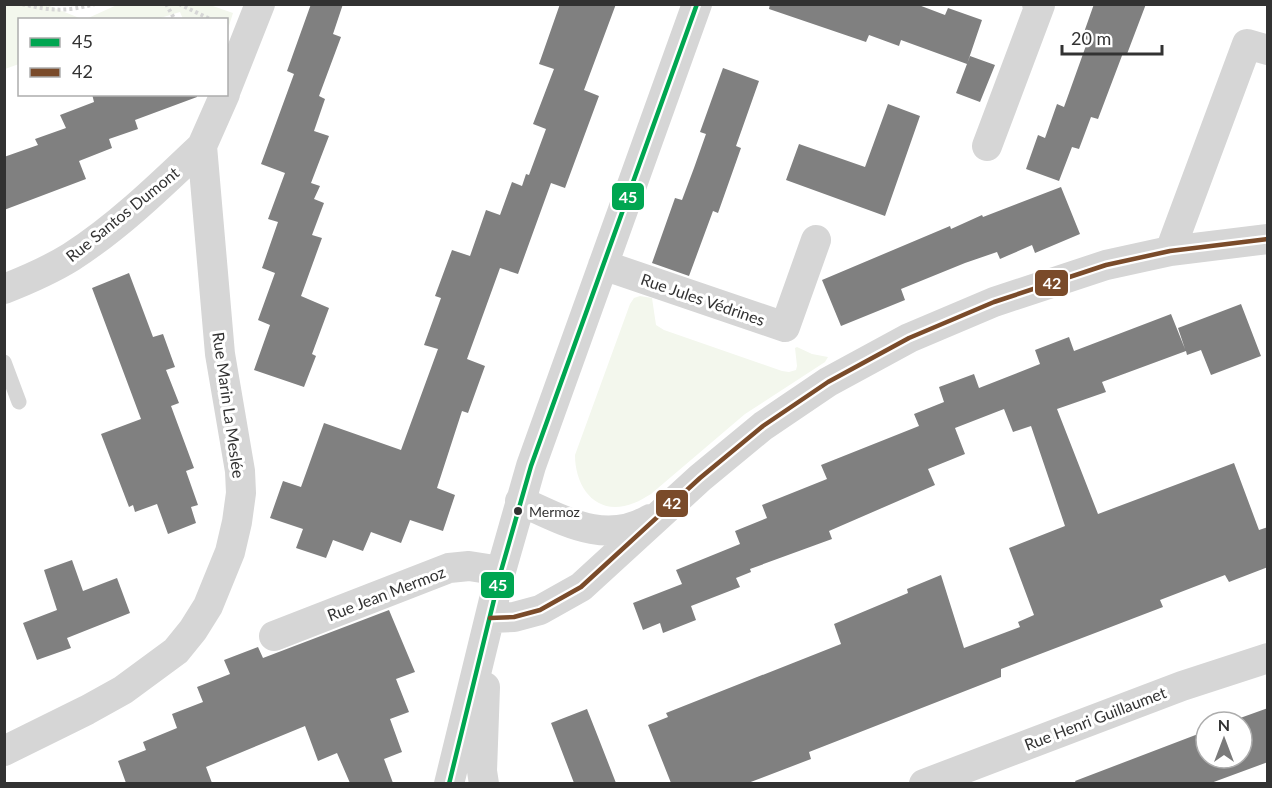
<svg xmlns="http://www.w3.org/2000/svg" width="1272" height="788" font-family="Lato,sans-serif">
  <rect width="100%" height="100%" fill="#fff"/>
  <path fill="#f3f7ed" d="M119,4l91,1 23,8 -6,19 -1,-12 -43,-1 -3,-7 -23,7h-71z
    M4,5h43l35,14 -62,1 -1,44 -14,5z
    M640,296l12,2 4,27 8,5 118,41 7,1 7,-2 1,-4 -2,-18 2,-1 15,7 16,3 -3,5 -80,52 -94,80c-6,3 -11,7 -17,9 -36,15 -59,-14 -59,-48l55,-151 4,-6z"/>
  <path fill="#808080" d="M311,4h32l-10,30 8,3 -22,59 6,3 -11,32 15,5 -18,47 9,3 -6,13 10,4 -12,32 10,3 -21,58 28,12 -17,46 4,2 -12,31 -50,-17 16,-45 -12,-5 17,-47 -13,-5 16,-46 -10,-3 17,-46 -24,-9 33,-90 -7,-3z
    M560,4h56l-32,86 15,6 -34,92 -14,-5 -33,91 -18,-6 -33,91 18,7 -17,47 -6,-2 -25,77 18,7 -12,36 -33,-11 -9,23 -30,-11 -8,19 -30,-11 -7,18 -30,-10 7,-19 -33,-11 13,-37 18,6 23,-64 77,27 37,-101 -14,-4 17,-47 -6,-2 17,-46 18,6 16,-46 14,5 12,-33 10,4 4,-12 6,2 -3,-1 17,-46 -13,-5 21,-55 -15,-5z
    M770,4h146l29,11 3,-7 34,12 -15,44 -66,-24 -2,6 -30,-11 -3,7 -97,-33z
    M1094,4h52l-19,50 -4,-1 -25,66 -7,-2 -12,32 -7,-2 -13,34 -33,-12 12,-34 7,3 12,-34 7,3 24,-67 -6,-2z
    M970,56l25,9 -15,37 -24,-9z
    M723,68l36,13 -23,65 5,2 -23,65 -5,-2 -24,65 -37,-13 23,-65 7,2 12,-32 12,-34 -6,-2z
    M92,94h105v3l-62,23 3,9 -29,10 3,9 -33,13 7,18 -82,31v-53l34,-12 -3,-6 31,-11 -6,-13 34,-13z
    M888,104l32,12 -35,100 -99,-36 13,-36 66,23z
    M1061,187l19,47 -45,19 -3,-8 -32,14 -3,-7 -32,11 -64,26 4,11 -64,26 -19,-46 128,-54 1,3 31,-14 1,2z
    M129,273l24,64 10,-3 12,33 -9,3 13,33 -8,3 23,62 -8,3 12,34 -7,2 5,16 -28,11 -11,-30 -22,8 -2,-7 -4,2 -28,-73 40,-15 -49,-131z
    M1241,304l20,52 -50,19 -10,-25 -14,5 -1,-4 -84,31 4,10 -49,17 41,105 136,-51 25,67 9,-3v40l-39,15 -4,-7 -65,25 3,7 -162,62v8l-192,75 2,7 -63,24h-77l-23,-58 20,-8 -2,-4 175,-69 -7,-20 74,-31 -1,-4 34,-14 23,73 56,-21 -2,-5 16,-7 -25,-67 56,-22 -34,-100 -18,6 -9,-23 -49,19 10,26 -37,15 7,16 -106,46 3,8 -82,30 1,3 -15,6 4,9 -49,19 5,14 -33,13 -3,-10 -17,7 -10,-27 49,-19 -6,-14 64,-26 -5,-13 32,-13 -5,-13 65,-26 -6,-14 98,-39 -5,-12 30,-12 -5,-15 35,-13 5,14 61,-24 -5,-14 34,-13 5,14 97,-37 14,35 -7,-21z
    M72,560l11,31 34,-13 13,35 -63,25 4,10 -34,12 -14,-37 34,-13 -13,-40z
    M389,610l26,62 -19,7 13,33 -19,7 12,33 -18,7 9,24h-43l-13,-30 -19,8 -13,-35 -99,41 6,16h-86l-8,-22 28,-11 -3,-8 34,-14 -5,-14 31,-12 -6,-15 33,-13 -6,-14 34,-13 5,11z
    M1268,708v54l-57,21h-135l-1,-2 131,-50v27h36v-36h-13z
    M587,709l13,33 16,41h-42l-23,-60z"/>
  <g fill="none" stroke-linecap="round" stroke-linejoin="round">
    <path stroke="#d6d6d6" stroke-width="4" stroke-dasharray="3 3" stroke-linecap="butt" d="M22,4c30,7 43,8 73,0
      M166,4l9,16
      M179,4l33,16"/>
    <path stroke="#d6d6d6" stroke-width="15" d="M4,362l15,40"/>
    <path stroke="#d6d6d6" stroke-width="30" d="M226,90l34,-86
      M987,146l53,-141 -3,-1
      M1170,251l77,-207 21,6
      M603,265l182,62 31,-87
      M4,289c23,-9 46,-19 67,-32 48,-31 90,-72 131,-111
      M520,501c43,19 85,45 130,18
      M490,618l24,-1 26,-7 41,-23 119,-109 63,-52 65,-44 81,-44 85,-36 112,-37 64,-14 98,-12
      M274,636l175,-68 20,-2 32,5
      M4,751l83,-41 36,-20 53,-39 17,-21 15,-24 22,-54 7,-30 4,-29 -1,-22 -20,-117 -18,-208 23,-52
      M449,784l52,-213 30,-105 166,-462
      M484,784l-2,-13 3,-84
      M924,784l258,-98 86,-28"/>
    <defs>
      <path id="bus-1" d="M449,784l52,-213 30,-105 166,-462"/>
      <path id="bus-2" d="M490,618l24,-1 26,-7 41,-23 119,-109 63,-52 65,-44 81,-44 85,-36 112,-37 64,-14 98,-12"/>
    </defs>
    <use href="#bus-1" stroke="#fff" stroke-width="9"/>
    <use href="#bus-2" stroke="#fff" stroke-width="9"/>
    <use href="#bus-1" stroke="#00a651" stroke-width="4.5"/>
    <use href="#bus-2" stroke="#7a4b2a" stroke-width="4.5"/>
  </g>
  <circle fill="#323232" stroke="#fff" stroke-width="2" cx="518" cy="511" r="5"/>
  <g text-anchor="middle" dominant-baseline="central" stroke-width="6" stroke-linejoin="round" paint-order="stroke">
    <g font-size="14" fill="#323232" stroke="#fff" text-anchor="start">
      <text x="529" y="511">Mermoz</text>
    </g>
    <g font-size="16" fill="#323232" stroke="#fff">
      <text transform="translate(122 214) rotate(-39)">Rue Santos Dumont</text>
      <text transform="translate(703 299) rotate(19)">Rue Jules Védrines</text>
      <text transform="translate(229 405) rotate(82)">Rue Marin La Meslée</text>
      <text transform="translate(386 593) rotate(-21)">Rue Jean Mermoz</text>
      <text transform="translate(1095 718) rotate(-21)">Rue Henri Guillaumet</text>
    </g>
  </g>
  <g stroke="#fff" stroke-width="2">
    <rect x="611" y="182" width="34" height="29" rx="6" fill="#00a651"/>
    <rect x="1034" y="269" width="35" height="28" rx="6" fill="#7a4b2a"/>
    <rect x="655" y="489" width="34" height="29" rx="6" fill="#7a4b2a"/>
    <rect x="480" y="571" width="35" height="28" rx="6" fill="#00a651"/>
  </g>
  <g font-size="16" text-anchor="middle" font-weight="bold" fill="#fff">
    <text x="628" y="203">45</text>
    <text x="1052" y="289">42</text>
    <text x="672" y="509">42</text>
    <text x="498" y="591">45</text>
  </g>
  <rect width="1272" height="788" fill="none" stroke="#323232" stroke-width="12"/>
  <rect x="18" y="18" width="210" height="78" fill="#ffffff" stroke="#adadad" stroke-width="1.5"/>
  <rect x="30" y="38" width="30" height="9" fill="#00a651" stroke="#adadad" stroke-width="1.5"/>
  <text x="72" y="48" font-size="18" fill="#323232">45</text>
  <rect x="30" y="68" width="30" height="9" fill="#7a4b2a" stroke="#adadad" stroke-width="1.5"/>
  <text x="72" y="78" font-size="18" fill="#323232">42</text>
  <g transform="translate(1224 740)"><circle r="28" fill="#ffffff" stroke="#adadad" stroke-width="1.5"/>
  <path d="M0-4.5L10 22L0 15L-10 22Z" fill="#7a7a7a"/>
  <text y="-9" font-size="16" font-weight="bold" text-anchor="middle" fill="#323232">N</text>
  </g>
  <path d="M1062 45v9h100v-9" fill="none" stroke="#323232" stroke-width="3"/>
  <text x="1071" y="45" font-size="18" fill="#323232" stroke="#ffffff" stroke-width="4.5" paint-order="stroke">20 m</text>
</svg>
